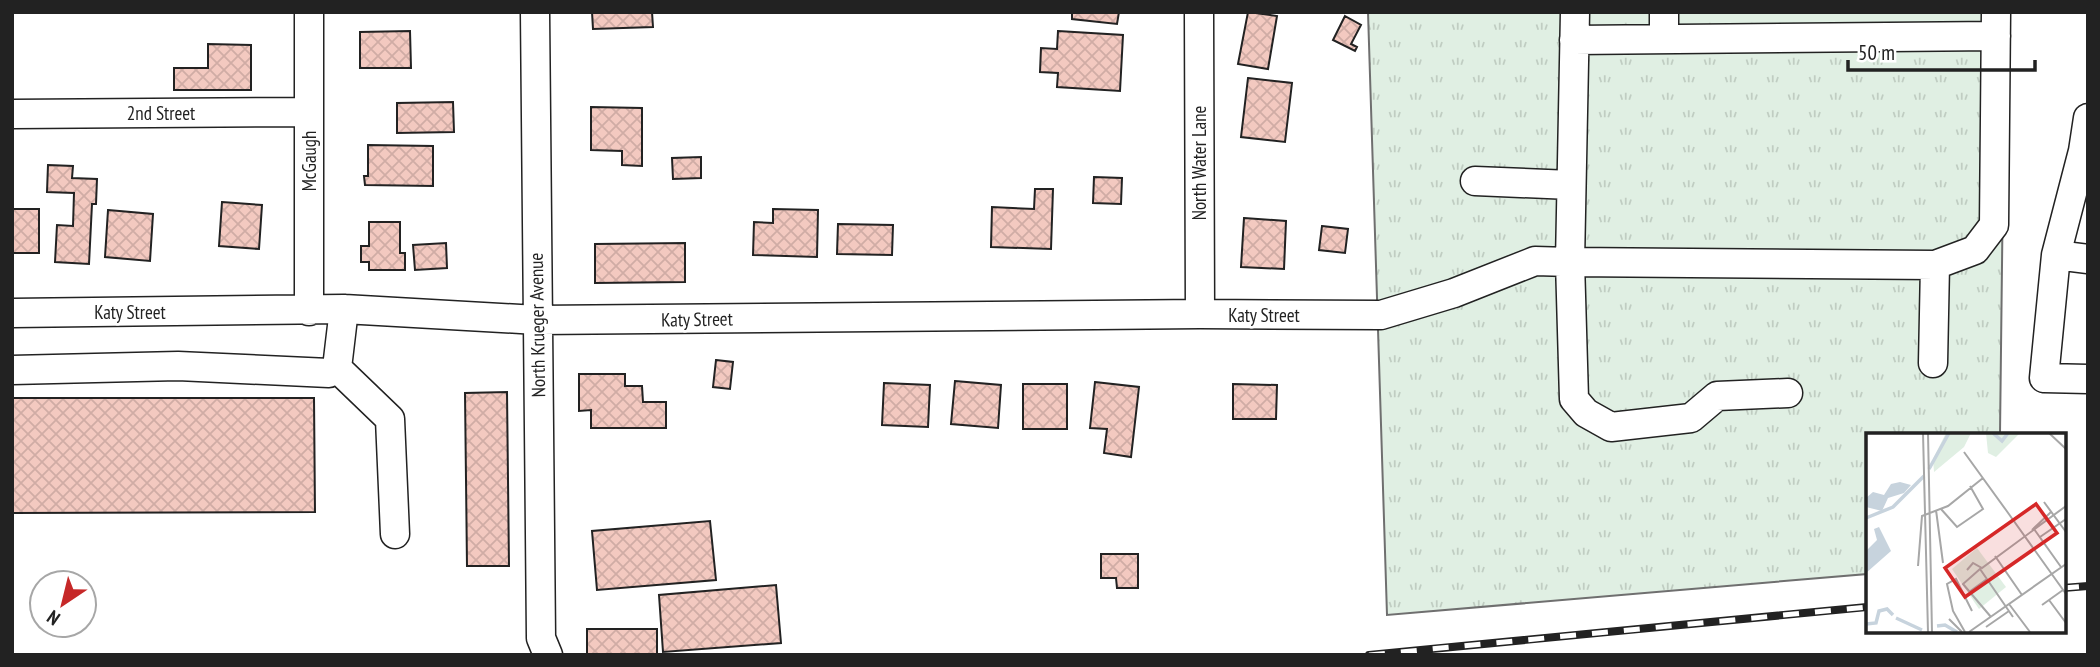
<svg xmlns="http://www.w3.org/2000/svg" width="2100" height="667" font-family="'PT Sans Narrow',sans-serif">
  <defs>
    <pattern id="grass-tufts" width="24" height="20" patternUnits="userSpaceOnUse" patternTransform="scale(1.75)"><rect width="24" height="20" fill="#e0efe3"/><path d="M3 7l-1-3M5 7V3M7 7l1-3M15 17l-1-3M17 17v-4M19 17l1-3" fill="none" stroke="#c0cdc2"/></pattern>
    <pattern id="building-cross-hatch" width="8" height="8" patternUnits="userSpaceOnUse" patternTransform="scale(1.75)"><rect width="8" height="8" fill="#f3c9c0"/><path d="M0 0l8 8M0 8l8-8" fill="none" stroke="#d0aca5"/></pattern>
  </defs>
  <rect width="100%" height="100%" fill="#fff"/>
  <path fill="url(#grass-tufts)" stroke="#6f6f6f" stroke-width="2" d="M1368,12h637l-5,422h-133v140l-480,41z"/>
  <path fill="url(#building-cross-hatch)" stroke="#222" stroke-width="2" d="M592,12h60l1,15 -60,2z
    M1072,12h47l-2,12 -45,-5z
    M1248,12l29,4 -9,53 -30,-5z
    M1345,16l16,9 -10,19 6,3 -2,4 -22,-11z
    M410,31l1,37h-51v-36z
    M1058,31l65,4 -3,56 -63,-4 1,-14 -18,-1 1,-24 16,1z
    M208,44l43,1v45h-77v-22h34z
    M1248,78l44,5 -7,59 -44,-5z
    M453,102l1,30 -57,1v-30z
    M591,107l51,1v58l-20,-1v-14l-31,-1z
    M368,145l65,1v40l-68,-1 -1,-9h4z
    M701,157v21l-28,1 -1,-21z
    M48,165l25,1 -1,12 25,1 -1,25h-4l-3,60 -34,-2 2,-37 16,1 1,-33 -27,-1z
    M1094,177l28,1 -1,26 -28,-1z
    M1035,189h18l-2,60 -60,-2 1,-40 42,2z
    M222,202l40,3 -3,44 -40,-3z
    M12,209h27v44h-27z
    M773,209l45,1 -1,47 -64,-2 1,-33 19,1z
    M108,210l45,4 -3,47 -45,-4z
    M1244,218l42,3 -2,48 -43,-2z
    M369,222h31v31h5v17h-36v-8h-8v-16h8z
    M838,224l55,1 -1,30 -55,-1z
    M1322,226l26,3 -3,24 -26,-3z
    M446,243l1,25 -32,2 -2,-25z
    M685,243v39l-90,1v-39z
    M716,360l17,2 -3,27 -17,-2z
    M579,374h46v12h17l1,16h23v26h-75v-18l-12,1z
    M955,381l46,4 -3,43 -47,-4z
    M1095,382l44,5 -8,70 -27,-4 3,-24 -17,-1z
    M884,383l46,2 -2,42 -46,-2z
    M1023,384h44v45h-44z
    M1233,384l44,1 -1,34h-43z
    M507,392l2,174h-42l-2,-173z
    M12,398h302l1,114 -303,1z
    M710,521l6,59 -119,10 -5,-59z
    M1101,554h37v34h-21l-1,-10h-15z
    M776,585l5,58 -118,9 -4,-57z
    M587,629h70v26h-70z"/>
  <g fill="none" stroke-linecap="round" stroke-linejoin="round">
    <defs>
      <path id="minor" d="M309,12v299
        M535,12l6,626 7,17
        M1199,12l1,302
        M1575,12l-5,250 365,3 40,-15 19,-25 2,-213
        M1664,12v27
        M1574,40l422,-4
        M12,114l297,-2
        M2088,118l-5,33 -27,104 -12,123 44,1
        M1475,181l96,4
        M2056,255l32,4
        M12,313l332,-4 193,11 663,-6 181,1 73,-22 81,-32 35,1 4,137 12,14 25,14 80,-9 26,-22 71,-3
        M1933,363l2,-98
        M337,368l53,51 5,115
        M12,370l166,-4 151,7 8,-5 7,-59"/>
    </defs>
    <use href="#minor" stroke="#222" stroke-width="31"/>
    <use href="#minor" stroke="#fff" stroke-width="28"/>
    <defs>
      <path id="rail" d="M2063,588l25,-2
        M1369,655l498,-48"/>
    </defs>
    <use href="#rail" stroke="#222" stroke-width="8"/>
    <use href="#rail" stroke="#fff" stroke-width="5" stroke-dasharray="16" stroke-linecap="butt"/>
  </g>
  <g text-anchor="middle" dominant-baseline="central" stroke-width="5" stroke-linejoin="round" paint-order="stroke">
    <g font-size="19" fill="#222" stroke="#fff">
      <text x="161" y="113">2nd Street</text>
      <text transform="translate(309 161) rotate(-90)">McGaugh</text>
      <text transform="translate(1199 163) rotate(-90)">North Water Lane</text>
      <text x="130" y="312">Katy Street</text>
      <text x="1264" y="315">Katy Street</text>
      <text transform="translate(697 319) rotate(-1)">Katy Street</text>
      <text transform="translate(537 325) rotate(-91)">North Krueger Avenue</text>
    </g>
  </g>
  <g transform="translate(1866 433)">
    <rect width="200" height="200" fill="#fff"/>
    <path d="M111,115l29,39 -27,22 -27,-40z" fill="#e0efe3"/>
    <path d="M80,0h25l-7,14 -30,25 -1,-13zM120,0h34l-24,24 -8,-4z" fill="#e0efe3"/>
    <path d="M34,49l11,3 -7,8 -16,5 -6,13 -16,-4v-9l7,-6 11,3 7,-11zM13,94l12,24 -25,22v-22l11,-11 -3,-11z" fill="#c7d3dd"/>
    <path fill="none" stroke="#c7d3dd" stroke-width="3.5" d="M127,0l9,8 6,-8M63,36l20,-36M0,85l27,-11 31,-31M30,185l26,12M0,191l10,-1 3,-12 8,-2 6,6M71,193l8,-1 12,7"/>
    <path fill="none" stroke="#a7a7a7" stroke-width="2" d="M57,0l5,199M62,0l4,199M183,0l17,16M98,19l42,58M178,69l22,30M75,76l16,18 26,-18 -13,-23M70,77l7,53M140,77l60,84M168,96l27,38M166,97l19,-18M174,104l26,-18M129,123l27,39M52,133l4,-50 26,-10 35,-28M101,137l6,-7 9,5 84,-62M103,159l18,-13M183,167l17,23M143,171l21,28M176,172l21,-15M125,184l-28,-33 17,-15 33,48M120,194l23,-16M93,196l-10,-10 13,13M99,199l-12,-21 -6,-27 9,-5 16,32M103,199l97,-68"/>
    <path fill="#d62828" fill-opacity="0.15" stroke="#d62828" stroke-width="3.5" d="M170,71l21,29 -92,64 -20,-29z"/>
    <rect width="200" height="200" fill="none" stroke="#222" stroke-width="3.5"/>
  </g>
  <rect width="2100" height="667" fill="none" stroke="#222222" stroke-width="28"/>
  <g transform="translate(63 604) rotate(215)"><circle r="33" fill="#ffffff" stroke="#a7a7a7" stroke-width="2"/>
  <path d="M0-5L12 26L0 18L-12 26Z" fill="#c62828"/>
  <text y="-10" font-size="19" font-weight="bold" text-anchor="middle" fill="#222222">N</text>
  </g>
  <path d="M1848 60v10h187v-10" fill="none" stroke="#222222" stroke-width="3.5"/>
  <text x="1858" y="60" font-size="21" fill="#222222" stroke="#ffffff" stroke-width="5" paint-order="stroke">50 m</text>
</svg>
